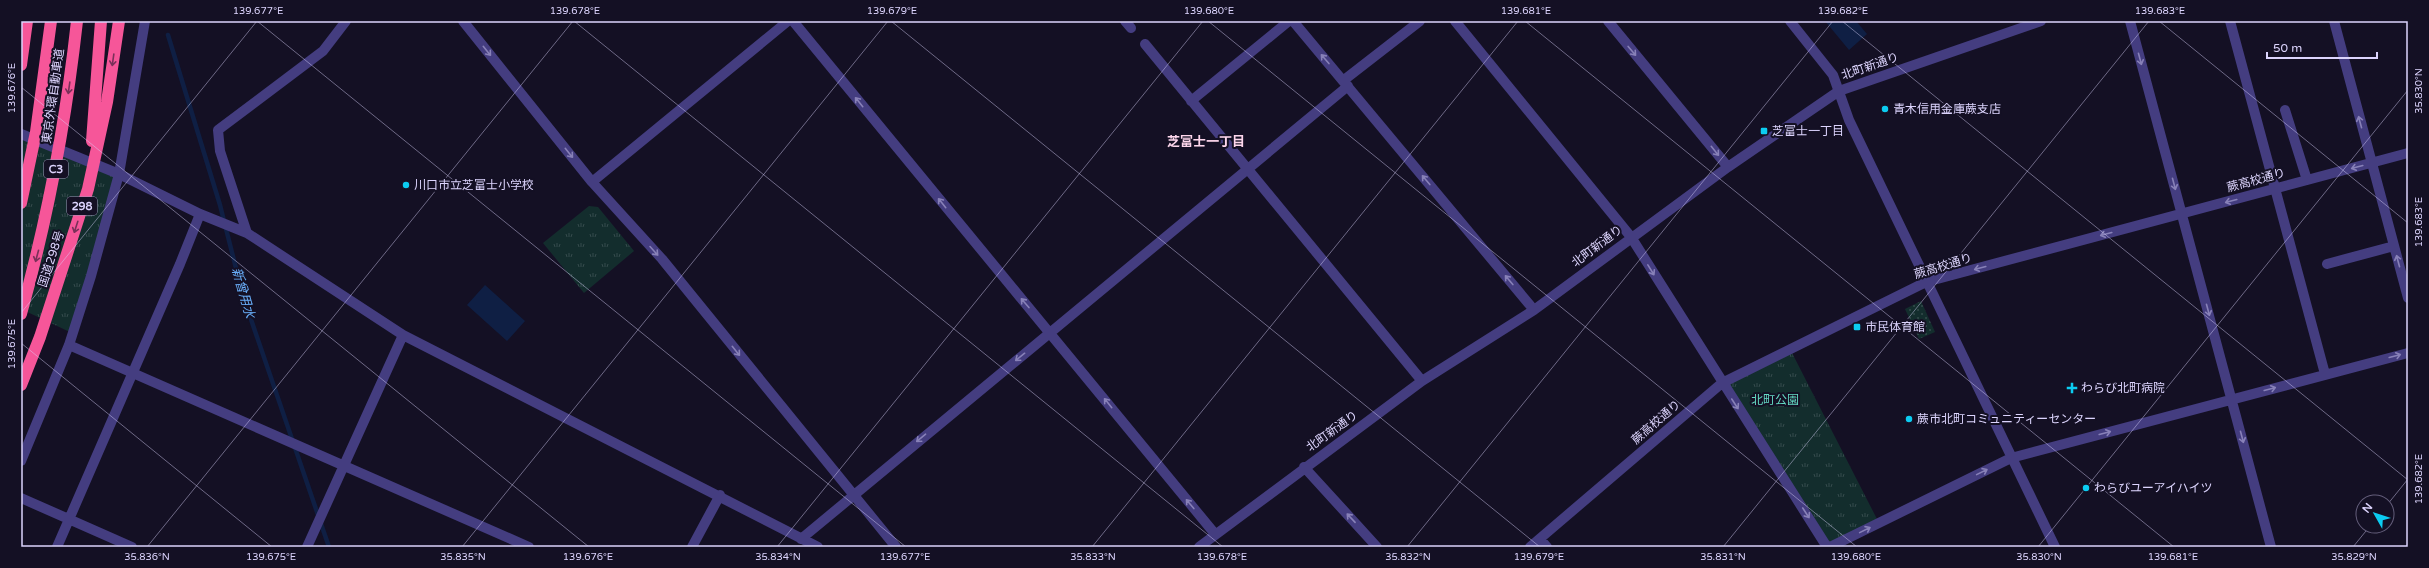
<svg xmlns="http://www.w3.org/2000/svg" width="2429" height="568" font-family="'Varela Round','Noto Sans JP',sans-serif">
  <defs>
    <pattern id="park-tufts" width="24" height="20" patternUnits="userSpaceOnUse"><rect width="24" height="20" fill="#132d2d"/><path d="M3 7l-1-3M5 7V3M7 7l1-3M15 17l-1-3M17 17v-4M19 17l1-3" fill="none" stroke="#354b4c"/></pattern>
    <pattern id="garden-dots" width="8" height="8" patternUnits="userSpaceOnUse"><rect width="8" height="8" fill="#132d2d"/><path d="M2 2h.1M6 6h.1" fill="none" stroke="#354b4c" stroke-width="1.8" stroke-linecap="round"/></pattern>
  </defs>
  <rect width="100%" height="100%" fill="#141024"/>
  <path fill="url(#park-tufts)" d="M21,133l98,41 -47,159 -51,-24z
    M589,206l9,1 36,44 -50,42 -41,-50z
    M1790,349l89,174 -49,24 -108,-164z"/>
  <path fill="url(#garden-dots)" d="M1921,301l14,31 -16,7 -14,-30z"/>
  <path fill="#0f1f44" d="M1825,21h31l11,13 -18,16z
    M485,285l40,36 -18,20 -40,-36z"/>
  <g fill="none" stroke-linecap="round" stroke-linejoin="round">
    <path stroke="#0f1f44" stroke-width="4.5" d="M168,35l52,170 23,91 86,251"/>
    <path stroke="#443d80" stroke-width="10" d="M463,21l129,161 70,77 234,288
      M793,21l422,513
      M1125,21l6,7
      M1293,21l241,289
      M1455,21l176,216 196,310
      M1608,21l120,146
      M1790,21l43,54 16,45 206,427
      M2130,21l141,526
      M2230,21l95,353
      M2334,21l74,277
      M1145,44l277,337
      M1344,80l76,-59
      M1191,101l98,-80
      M2285,110l22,70
      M21,134l98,40 81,40 47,19 156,102 415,212
      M592,182l196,-161
      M247,233l-27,-82 -2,-21 105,-79 23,-30
      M2327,264l67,-18
      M69,345l460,202
      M21,461l48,-116 22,-69 28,-102 26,-153
      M1304,467l73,80
      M21,498l111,49
      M801,539l547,-453
      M1540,539l7,8
      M57,547l123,-283 20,-50
      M307,547l96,-212
      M692,547l28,-52
      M1199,547l223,-166 112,-71 194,-143 111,-76 202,-70
      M1530,547l192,-164 204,-101 482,-129
      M1830,547l181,-89 397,-105"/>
    <path stroke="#f65699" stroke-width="12" d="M21,65l6,-44"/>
    <path stroke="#f65699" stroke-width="12" d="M92,141l9,-120
      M21,203l15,-71 15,-111
      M21,314c27,-97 45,-193 56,-293
      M21,385l19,-48 48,-148 19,-87 12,-81"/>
  </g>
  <defs><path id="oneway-shaft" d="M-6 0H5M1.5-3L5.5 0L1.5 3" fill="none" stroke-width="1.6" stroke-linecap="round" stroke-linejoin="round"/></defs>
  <g stroke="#8881b8">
    <use href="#oneway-shaft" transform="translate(487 51) rotate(51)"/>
    <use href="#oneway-shaft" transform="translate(1632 51) rotate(50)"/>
    <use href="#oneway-shaft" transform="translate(1325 59) rotate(-131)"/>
    <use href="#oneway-shaft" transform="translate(2140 59) rotate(75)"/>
    <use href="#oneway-shaft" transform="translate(859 102) rotate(-129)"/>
    <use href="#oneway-shaft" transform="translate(2360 122) rotate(-105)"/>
    <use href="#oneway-shaft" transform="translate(1715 151) rotate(51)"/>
    <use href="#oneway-shaft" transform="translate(569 153) rotate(51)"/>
    <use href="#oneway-shaft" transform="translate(2357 167) rotate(165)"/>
    <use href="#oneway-shaft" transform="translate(1426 180) rotate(-130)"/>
    <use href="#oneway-shaft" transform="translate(2174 184) rotate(75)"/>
    <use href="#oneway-shaft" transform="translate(2231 201) rotate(165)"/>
    <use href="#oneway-shaft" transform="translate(942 203) rotate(-129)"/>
    <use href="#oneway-shaft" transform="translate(2106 234) rotate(165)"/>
    <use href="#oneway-shaft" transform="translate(654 251) rotate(48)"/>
    <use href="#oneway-shaft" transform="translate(2398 261) rotate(-105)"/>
    <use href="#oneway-shaft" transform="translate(1980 268) rotate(165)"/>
    <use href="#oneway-shaft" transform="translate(1651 270) rotate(58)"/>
    <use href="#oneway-shaft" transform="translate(1509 280) rotate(-130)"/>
    <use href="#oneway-shaft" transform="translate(1025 303) rotate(-131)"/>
    <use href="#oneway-shaft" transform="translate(2208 310) rotate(75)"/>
    <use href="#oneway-shaft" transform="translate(736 351) rotate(51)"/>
    <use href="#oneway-shaft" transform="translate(2395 356) rotate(-15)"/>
    <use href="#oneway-shaft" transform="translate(1020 357) rotate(141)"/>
    <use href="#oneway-shaft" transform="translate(2270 389) rotate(-15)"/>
    <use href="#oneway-shaft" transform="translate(1108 403) rotate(-129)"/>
    <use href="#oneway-shaft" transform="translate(1735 404) rotate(57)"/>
    <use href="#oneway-shaft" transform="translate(2105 433) rotate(-15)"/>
    <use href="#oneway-shaft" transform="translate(2242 437) rotate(75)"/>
    <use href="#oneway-shaft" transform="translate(921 438) rotate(140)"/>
    <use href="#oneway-shaft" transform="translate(1982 472) rotate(-26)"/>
    <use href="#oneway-shaft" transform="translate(1190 504) rotate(-130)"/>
    <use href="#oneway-shaft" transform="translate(1806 513) rotate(57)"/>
    <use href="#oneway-shaft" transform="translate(1351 518) rotate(-133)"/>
    <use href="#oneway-shaft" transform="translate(1865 530) rotate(-26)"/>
  </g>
  <g stroke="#7a3059">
    <use href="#oneway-shaft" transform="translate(113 60) rotate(98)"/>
    <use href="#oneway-shaft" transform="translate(69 88) rotate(98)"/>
    <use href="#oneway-shaft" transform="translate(76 227) rotate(108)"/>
    <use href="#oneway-shaft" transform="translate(37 256) rotate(105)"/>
  </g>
  <path fill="none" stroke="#dcd4fd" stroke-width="1" stroke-opacity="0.45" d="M257,21l649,526M574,21l649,526M891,21l649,526M1208,21l649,526M1525,21l649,526M1842,21l566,459M2159,21l249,202M21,87l568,460M21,313l236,-292M21,343l251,204M2387,505l21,-26M147,547l426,-526M462,547l426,-526M777,547l426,-526M1092,547l426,-526M1407,547l426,-526M1723,547l426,-526M2038,547l370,-457M2353,547l17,-21"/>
  <g fill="#0cccf1" stroke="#141024" stroke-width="1.5">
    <circle cx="1885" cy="109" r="4"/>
    <rect x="1760" y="127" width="8" height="8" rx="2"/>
    <circle cx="406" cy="185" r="4"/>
    <rect x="1853" y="323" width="8" height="8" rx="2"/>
    <path d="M2070 382h4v4h4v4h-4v4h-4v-4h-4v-4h4z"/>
    <circle cx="1909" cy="419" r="4"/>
    <circle cx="2086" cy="488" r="4"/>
  </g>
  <g text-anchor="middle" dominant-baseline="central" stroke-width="4" stroke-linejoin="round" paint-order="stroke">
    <g fill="#141024" stroke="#a099bc" stroke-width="1">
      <rect x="44" y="160" width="24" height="18" rx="3"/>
      <rect x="67" y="197" width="30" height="18" rx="3"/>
    </g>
    <g font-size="11" font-weight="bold" fill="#dcd4fd">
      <text x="56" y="169">C3</text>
      <text x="82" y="206">298</text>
    </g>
    <g font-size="12" fill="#dcd4fd" stroke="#141024">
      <text transform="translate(1870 66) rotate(-19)">北町新通り</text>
      <text transform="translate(53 96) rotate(-82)">東京外環自動車道</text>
      <text transform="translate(2256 180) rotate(-15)">蕨高校通り</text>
      <text transform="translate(1597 246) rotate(-37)">北町新通り</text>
      <text transform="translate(51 259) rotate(-72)">国道298号</text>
      <text transform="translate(1943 266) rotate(-17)">蕨高校通り</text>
      <text transform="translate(1656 422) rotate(-41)">蕨高校通り</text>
      <text transform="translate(1332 431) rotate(-36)">北町新通り</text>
    </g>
    <g font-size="12" fill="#dcd4fd" stroke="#141024" text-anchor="start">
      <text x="1893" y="109">青木信用金庫蕨支店</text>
      <text x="1772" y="131">芝富士一丁目</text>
      <text x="414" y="185">川口市立芝富士小学校</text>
      <text x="1865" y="327">市民体育館</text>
      <text x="2081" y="388">わらび北町病院</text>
      <text x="1917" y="419">蕨市北町コミュニティーセンター</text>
      <text x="2094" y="488">わらびユーアイハイツ</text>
    </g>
    <g font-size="12" fill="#64d9c3" stroke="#141024">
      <text x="1775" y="400">北町公園</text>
    </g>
    <g font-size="13" font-weight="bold" fill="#fdd6ec" stroke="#141024">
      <text x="1206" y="142">芝富士一丁目</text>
    </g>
    <g font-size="13" font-style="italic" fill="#68acf7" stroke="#141024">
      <text transform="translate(243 293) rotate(74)">新曾用水</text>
    </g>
  </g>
  <rect width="2429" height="568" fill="none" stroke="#141024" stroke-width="44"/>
  <g transform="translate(2375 514) rotate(309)"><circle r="19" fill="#141024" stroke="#645e7b"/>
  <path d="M0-3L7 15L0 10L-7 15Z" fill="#0cccf1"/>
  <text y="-6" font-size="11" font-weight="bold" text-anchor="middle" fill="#dcd4fd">N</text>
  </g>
  <path d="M2267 52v6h110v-6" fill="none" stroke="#dcd4fd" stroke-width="2"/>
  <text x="2273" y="52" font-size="12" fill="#dcd4fd" stroke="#141024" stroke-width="3" paint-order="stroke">50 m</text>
  <rect x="22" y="22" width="2385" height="524" fill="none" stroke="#dcd4fd" stroke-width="1.5"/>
  <g font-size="10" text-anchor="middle" fill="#dcd4fd">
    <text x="258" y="14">139.677°E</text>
    <text x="575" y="14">139.678°E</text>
    <text x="892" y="14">139.679°E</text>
    <text x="1209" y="14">139.680°E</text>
    <text x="1526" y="14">139.681°E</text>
    <text x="1843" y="14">139.682°E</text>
    <text x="2160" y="14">139.683°E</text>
    <text transform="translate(11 88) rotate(-90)" y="4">139.676°E</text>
    <text transform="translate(2418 91) rotate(-90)" y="4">35.830°N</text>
    <text transform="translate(2418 222) rotate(-90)" y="4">139.683°E</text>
    <text transform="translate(11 344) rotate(-90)" y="4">139.675°E</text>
    <text transform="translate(2418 479) rotate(-90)" y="4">139.682°E</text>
    <text x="147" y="560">35.836°N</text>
    <text x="271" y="560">139.675°E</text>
    <text x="463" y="560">35.835°N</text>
    <text x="588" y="560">139.676°E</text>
    <text x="778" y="560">35.834°N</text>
    <text x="905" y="560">139.677°E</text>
    <text x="1093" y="560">35.833°N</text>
    <text x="1222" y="560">139.678°E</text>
    <text x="1408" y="560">35.832°N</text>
    <text x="1539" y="560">139.679°E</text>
    <text x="1723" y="560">35.831°N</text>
    <text x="1856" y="560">139.680°E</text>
    <text x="2039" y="560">35.830°N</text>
    <text x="2173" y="560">139.681°E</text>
    <text x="2354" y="560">35.829°N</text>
  </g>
</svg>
